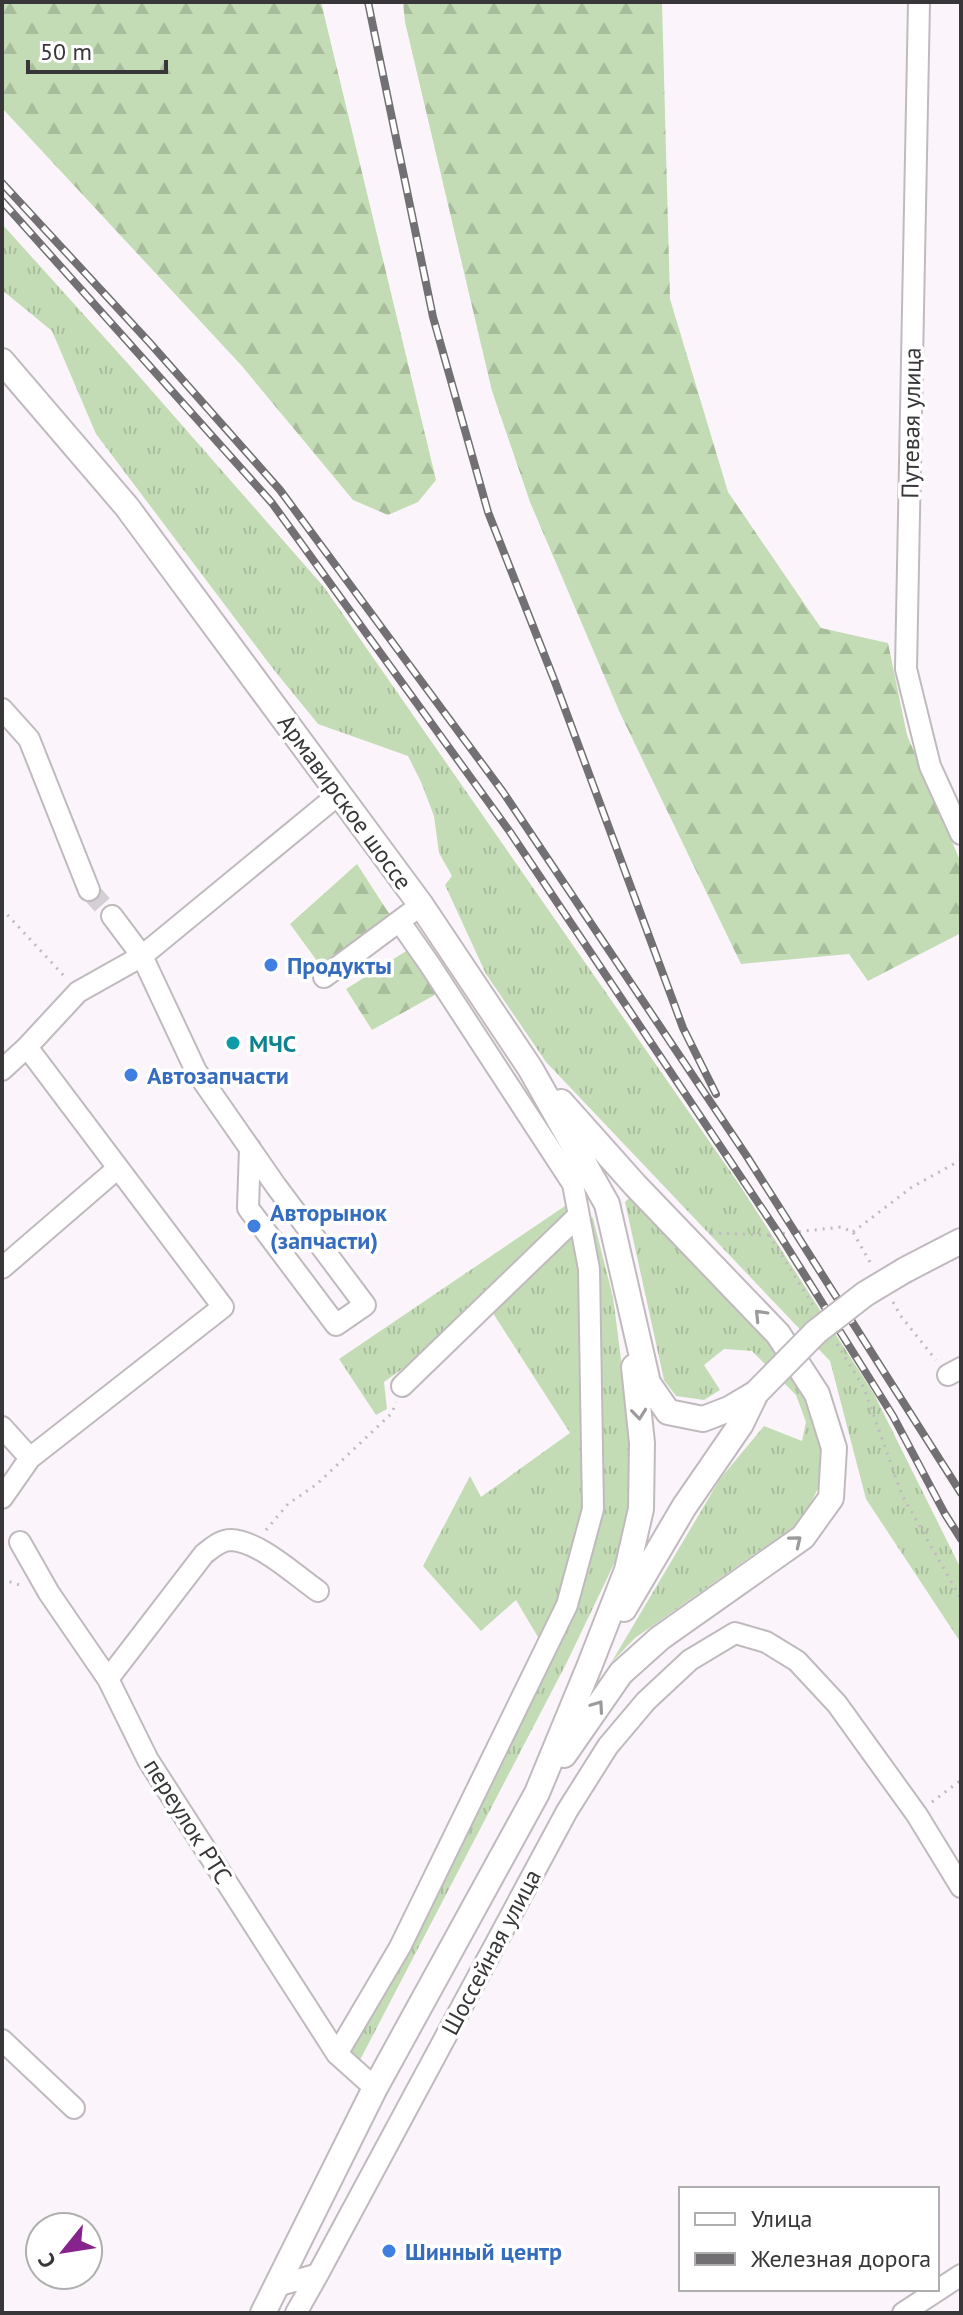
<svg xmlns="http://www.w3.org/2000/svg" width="963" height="2315" font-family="'PT Sans',sans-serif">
  <defs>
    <pattern id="grass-tufts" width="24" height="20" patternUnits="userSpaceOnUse" patternTransform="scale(2)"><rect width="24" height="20" fill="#c3dcb5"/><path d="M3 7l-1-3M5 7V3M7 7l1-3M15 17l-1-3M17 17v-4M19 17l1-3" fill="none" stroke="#a8bd9c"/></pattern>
    <pattern id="forest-firs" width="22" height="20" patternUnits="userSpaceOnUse" patternTransform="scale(2)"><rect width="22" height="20" fill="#c3dcb5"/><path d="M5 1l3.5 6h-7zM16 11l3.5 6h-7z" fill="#a8bd9c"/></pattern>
  </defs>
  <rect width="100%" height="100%" fill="#fbf5fb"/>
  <path fill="url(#grass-tufts)" d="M2,224l129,143 193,220 415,597 135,210 87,175v74l-95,-144 -36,-138 -284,-299 -60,-88 -41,-89 7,-9 -13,-23 -5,-37 -13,-34 -13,-26 -90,-32 -44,-54 -178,-236 -44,-103 -50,-41z
    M630,1197l142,143 33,48 17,47v45l-20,41 -167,117 -24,25 109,-184 44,-53 38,15 4,-19 -10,-27 -44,-44 -28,-2 -20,16 16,25 -16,10 -28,-4 -12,-16 -39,-178z
    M565,1206l28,12 20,79 20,155 -9,91 -57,119 -207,398 -14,-6 202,-400 -32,-54 -35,31 -58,-65 47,-90 11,21 89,-64 -81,-126 -105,75 3,27 -11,6 -37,-56z"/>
  <path fill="url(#forest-firs)" d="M2,2h319l115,478 -18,22 -30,13 -35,-15 -112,-135 -239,-257z
    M403,2h259l8,297 58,193 93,136 67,15 19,92 54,128v70l-93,48 -19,-27 -108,10 -121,-251 -90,-211 -38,-111 -87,-369z
    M357,864l33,51 -70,50 -30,-41z
    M411,948l29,44 -68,38 -26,-41z"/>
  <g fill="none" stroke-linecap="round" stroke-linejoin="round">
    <path stroke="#d4cfd4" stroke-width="20" stroke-dasharray="20 10" stroke-linecap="butt" d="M89,890l23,26"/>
    <defs>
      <path id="minor" d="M919,2l-13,667 24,97 31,68
        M2,709l27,30 60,151
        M112,916l30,40 54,115 80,115 89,119 -29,20 -88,-117 2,-60
        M324,977l97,-72
        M2,1070l25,-23
        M2,1268l116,-100
        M948,1375l13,-7
        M402,1386l176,-170
        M2,1427l28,31
        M2,1498l28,-40 193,-151 -196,-260 51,-55 64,-36 197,-162
        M20,1542l29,51 59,86 40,81 189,294 38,34
        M108,1679l96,-125c8,-6 16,-14 27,-14 28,1 64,35 87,51
        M2,2040l72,68
        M337,2054l63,-107 167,-342 26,-96 -4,-240 -16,-85 -143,-219 -30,-43
        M277,2286l41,-12 249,-463 41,-65 38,-45 44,-41 45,-27 31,9 31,19 40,43 80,111 44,72
        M296,2313l22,-39
        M903,2313l58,-38"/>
      <path id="major" d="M2,361l125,146 294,398 109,163 77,136 41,179 20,29 35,7 26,-10 27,-16
        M561,1102l74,83 143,149 39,60 17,54 -3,50 -28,39 -143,101 -39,35 -57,82
        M905,1270l56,-29
        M624,1609l60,-102 57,-83 15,-31
        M263,2313l112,-225 162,-295 52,-126 38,-97 14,-61 1,-66 -8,-76"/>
    </defs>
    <use href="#minor" stroke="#c0babf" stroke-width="24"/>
    <use href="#major" stroke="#c0babf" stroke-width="28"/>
    <path stroke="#bfbabf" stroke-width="3" stroke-dasharray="2 6" stroke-linecap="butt" d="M2,909l63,68
      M853,1232l59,-45 49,-27
      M711,1233l58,2 72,-8 12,5 18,32
      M769,1235l45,72
      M893,1302l7,13 36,45
      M837,1344l27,44 38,107 59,104
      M266,1530l22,-26 29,-20 75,-71 4,-11
      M2,1579l20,7
      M932,1802l29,-22"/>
    <use href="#minor" stroke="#fff" stroke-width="20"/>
    <use href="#major" stroke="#fff" stroke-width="24"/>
    <defs>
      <path id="rail" d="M368,2l65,315 55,195 67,170 128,346 33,66
        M2,183l147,159 131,148 223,302 243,363 215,338
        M2,201l270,302 238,329 269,402 114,182 52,98 16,25"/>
    </defs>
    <use href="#rail" stroke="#737073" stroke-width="8"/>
    <use href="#rail" stroke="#fff" stroke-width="5" stroke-dasharray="15" stroke-linecap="butt"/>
    <defs>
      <path id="major-bridge" d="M756,1393l60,-61 49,-38 40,-24"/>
    </defs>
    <use href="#major-bridge" stroke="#c0babf" stroke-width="28" stroke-linecap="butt"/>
    <use href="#major-bridge" stroke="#fff" stroke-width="24"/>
  </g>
  <defs><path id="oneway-chevron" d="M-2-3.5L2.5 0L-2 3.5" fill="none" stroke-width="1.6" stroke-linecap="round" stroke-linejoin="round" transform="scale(2)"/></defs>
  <g stroke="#9c9a9c">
    <use href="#oneway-chevron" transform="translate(760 1315) rotate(-134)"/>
    <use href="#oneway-chevron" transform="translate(639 1414) rotate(84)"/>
    <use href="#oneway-chevron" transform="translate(796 1541) rotate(-39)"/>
    <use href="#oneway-chevron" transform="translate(598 1706) rotate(-55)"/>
  </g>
  <g fill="#3f7fe0" stroke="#fff" stroke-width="3">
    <circle cx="271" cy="965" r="8"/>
    <circle cx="131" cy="1075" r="8"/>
    <circle cx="254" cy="1226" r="8"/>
    <circle cx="389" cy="2251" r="8"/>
  </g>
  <circle fill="#0f9aa8" stroke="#fff" stroke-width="3" cx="233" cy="1043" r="8"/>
  <g text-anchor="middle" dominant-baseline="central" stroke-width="7" stroke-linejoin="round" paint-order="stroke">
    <g font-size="24" fill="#383638" stroke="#fff">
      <text transform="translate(911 423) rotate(-89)">Путевая улица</text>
      <text transform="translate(345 802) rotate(54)">Армавирское шоссе</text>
      <text transform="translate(188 1821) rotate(58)">переулок РТС</text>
      <text transform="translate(491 1952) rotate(-62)">Шоссейная улица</text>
    </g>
    <g font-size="24" font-weight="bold" fill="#366cbe" stroke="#fff" text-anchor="start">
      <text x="287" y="965">Продукты</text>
      <text x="147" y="1075">Автозапчасти</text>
      <text x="270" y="1212">Авторынок<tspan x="270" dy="28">(запчасти)</tspan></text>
      <text x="405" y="2251">Шинный центр</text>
    </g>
    <g font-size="24" font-weight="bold" fill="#0d838f" stroke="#fff" text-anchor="start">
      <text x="249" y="1043">МЧС</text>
    </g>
  </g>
  <rect width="963" height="2315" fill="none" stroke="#383638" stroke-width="8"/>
  <rect x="679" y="2187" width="260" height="104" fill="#ffffff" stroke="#afafaf" stroke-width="2"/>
  <rect x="695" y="2213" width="40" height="12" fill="#ffffff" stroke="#afafaf" stroke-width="2"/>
  <text x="751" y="2227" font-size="24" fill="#383638">Улица</text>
  <rect x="695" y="2253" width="40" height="12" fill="#737073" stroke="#afafaf" stroke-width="2"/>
  <text x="751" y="2267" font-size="24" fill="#383638">Железная дорога</text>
  <g transform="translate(64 2251) rotate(240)"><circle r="38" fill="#ffffff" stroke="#afafaf" stroke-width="2"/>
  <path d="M0-6L14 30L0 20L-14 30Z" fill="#87238c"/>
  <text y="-12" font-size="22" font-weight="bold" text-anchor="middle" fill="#383638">С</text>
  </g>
  <path d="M28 60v12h138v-12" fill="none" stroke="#383638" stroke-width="4"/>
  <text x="40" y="60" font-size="24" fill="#383638" stroke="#ffffff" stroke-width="6" paint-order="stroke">50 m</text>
</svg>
